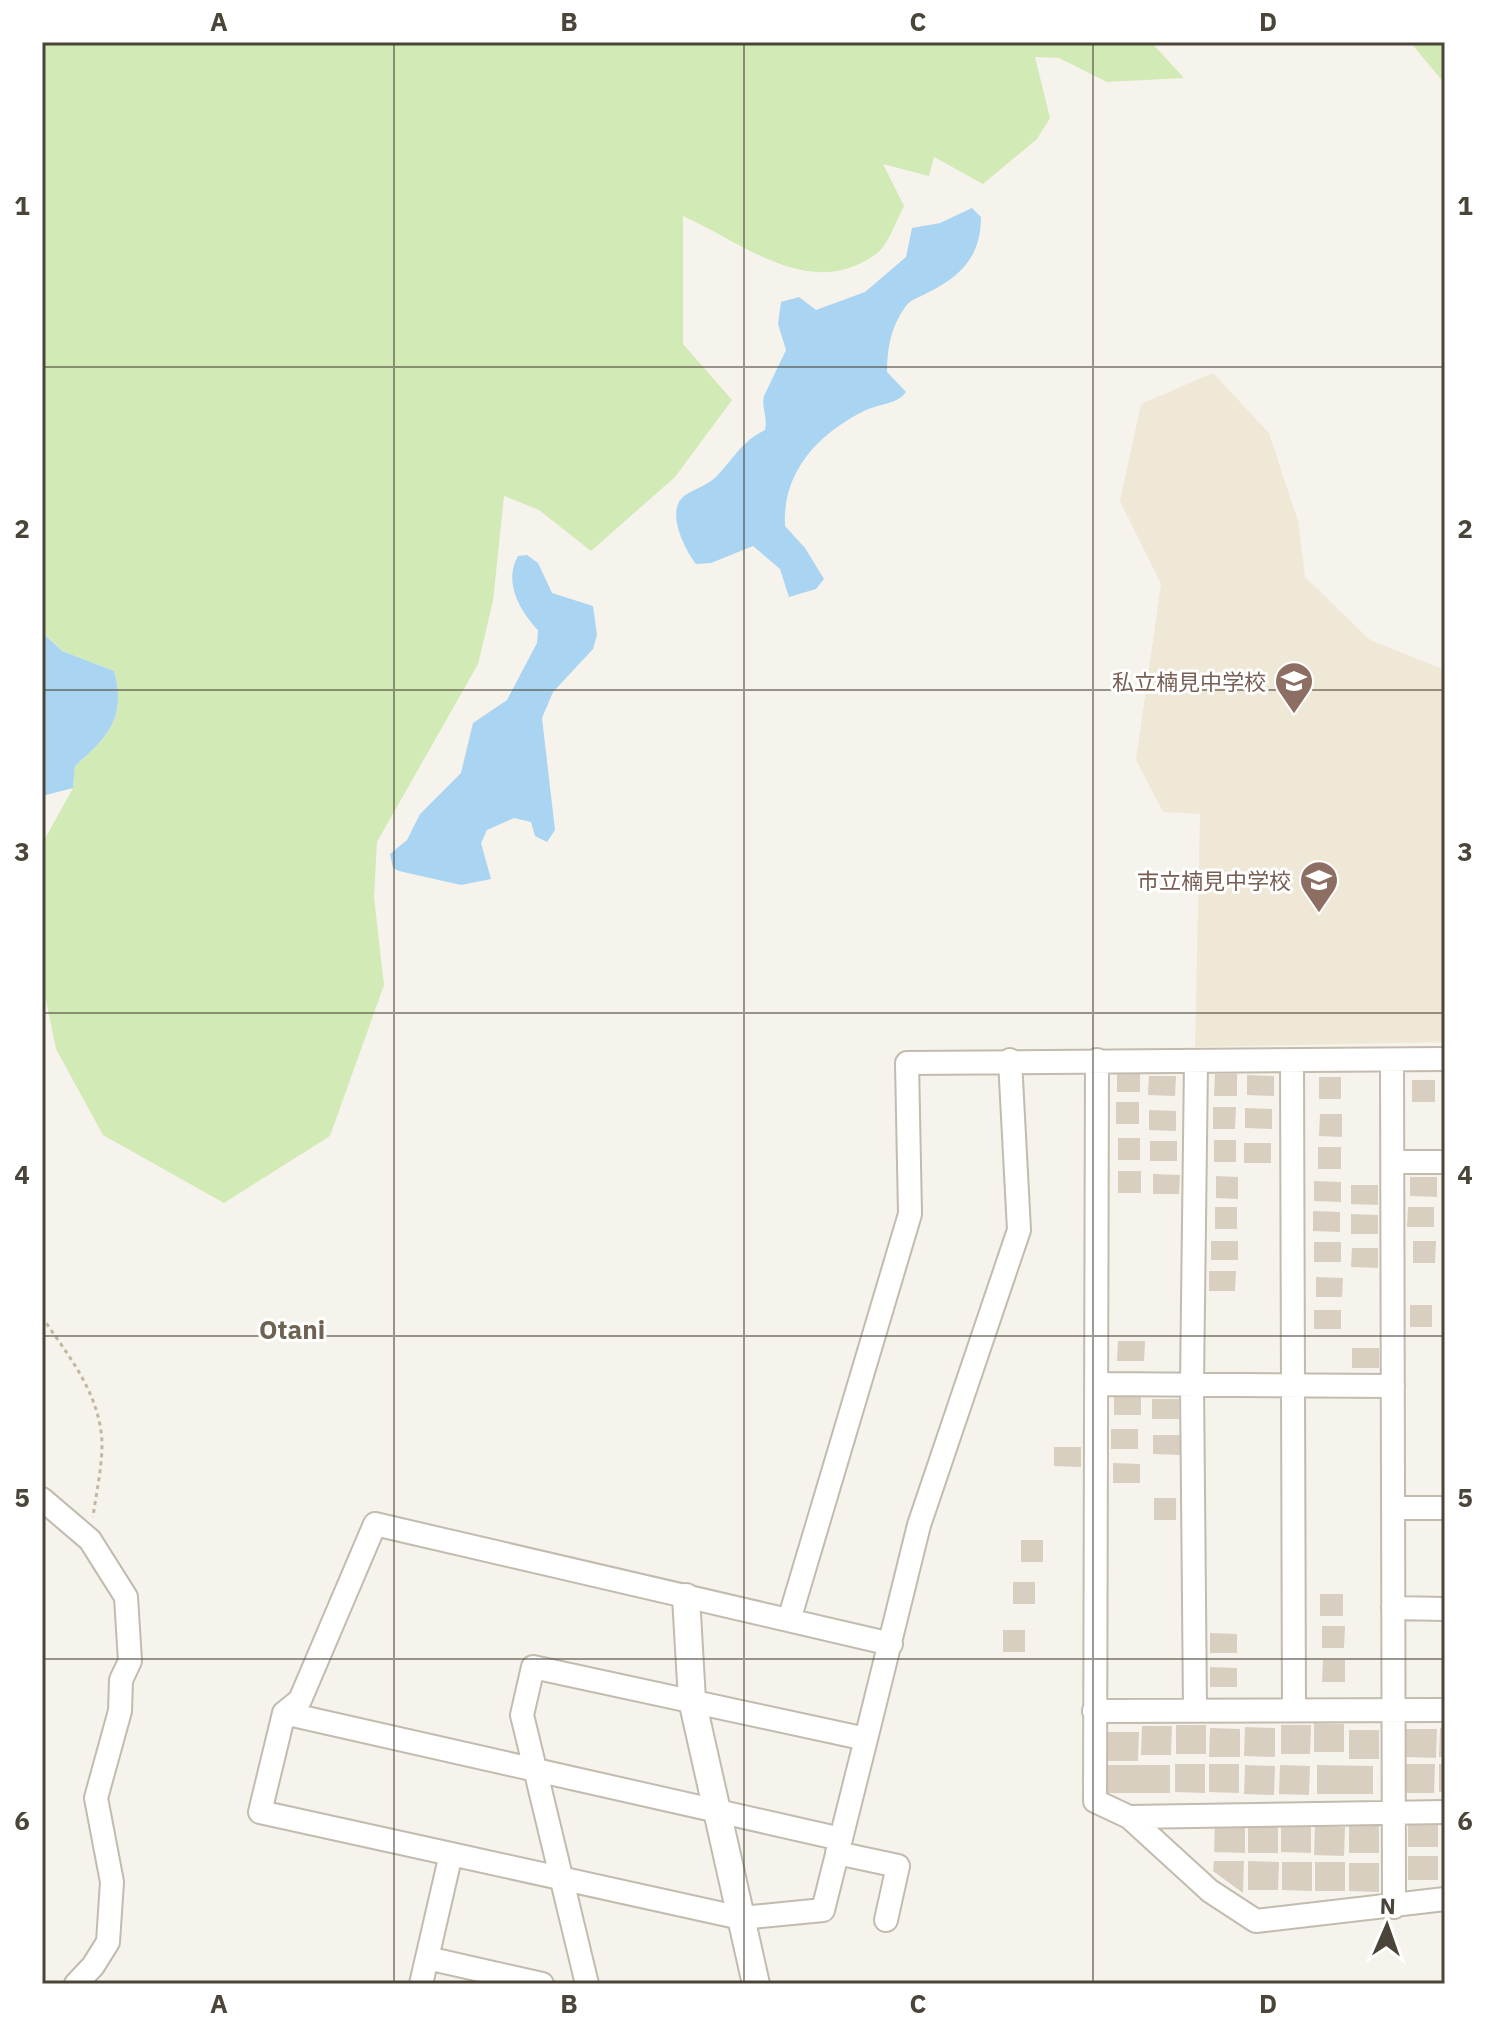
<svg xmlns="http://www.w3.org/2000/svg" width="1487" height="2026" font-family="'IBM Plex Sans','Noto Sans JP',sans-serif">
  <rect width="100%" height="100%" fill="#f6f3ec"/>
  <path fill="#efe8d6" d="M1213,373l56,60 29,88 7,56 65,63 75,30v372l-250,5 5,-233 -37,-2 -27,-52 25,-176 -41,-83 21,-97z"/>
  <path fill="#d2eab5" d="M42,42h1109l33,36 -77,4 -48,-24 -24,-1 15,61 -13,21 -54,45 -49,-27 -5,19 -46,-12 21,42c-7,13 -16,40 -28,48 -66,48 -132,-11 -193,-38v128l49,56 -57,77 -84,74 -52,-41 -35,-14 -11,105 -15,63 -101,178 -3,55 10,88 -54,151 -106,67 -121,-68 -47,-86 -14,-68v-137l31,-56 2,-22c32,-27 52,-49 39,-95l-52,-20 -20,-20z
    M1410,42h35v42z"/>
  <path fill="#a9d4f2" d="M972,208l9,9c0,40 -21,60 -54,76 -7,4 -17,7 -21,13 -15,20 -19,42 -19,66l19,20c-8,12 -27,12 -40,18 -47,23 -84,61 -81,116l20,22 19,31 -8,10 -27,8 -9,-28 -27,-23 -42,17 -15,1c-11,-14 -31,-53 -12,-68 10,-7 24,-11 32,-19 18,-19 26,-36 49,-47 3,-13 -4,-23 -1,-34l22,-46 -8,-26 3,-22 18,-5 17,13 49,-18 41,-35 6,-29 28,-5z
    M527,555l11,8 14,30 41,13 4,29 -4,14 -40,43 -11,26 13,112 -8,12 -12,-6 -4,-14 -17,-4 -27,12 -6,13 10,36 -30,6 -62,-14 -6,-3 -3,-14 17,-14 13,-26 41,-41 12,-50 34,-23 30,-57 1,-13c-18,-19 -35,-48 -20,-74z
    M42,632l20,19 52,20c13,47 -7,67 -39,95l-2,22 -31,8z"/>
  <path fill="#d8cfc1" d="M1117,1070h23v22h-23z
    M1215,1074h22v22h-23z
    M1247,1075l27,1v20l-27,-1z
    M1149,1076h27l-1,20 -27,-1z
    M1319,1077h22v22h-22z
    M1412,1080h23v22h-23z
    M1116,1102h23v22h-23z
    M1213,1107h23l-1,22h-22z
    M1245,1108l27,1v20l-27,-1z
    M1149,1110l27,1v20l-27,-1z
    M1320,1114h22v23l-23,-1z
    M1118,1138h22v22h-22z
    M1214,1140h22v22h-22z
    M1150,1141h27v20h-27z
    M1244,1143h27v20h-27z
    M1318,1147h23v22h-23z
    M1118,1171h23v22h-23z
    M1153,1174l27,1 -1,19h-26z
    M1216,1176l22,1v22l-22,-1z
    M1410,1177h27v20l-27,-1z
    M1314,1181l27,1v20l-27,-1z
    M1351,1185h27v20l-27,-1z
    M1215,1207h22v22h-22z
    M1408,1207h26v20h-27z
    M1313,1211l27,1v20l-27,-1z
    M1351,1214l27,1v19h-27z
    M1211,1241h27v19h-27z
    M1413,1241h23l-1,22h-22z
    M1314,1242h27v20h-27z
    M1352,1248h26v20l-27,-1z
    M1209,1271h27l-1,20h-26z
    M1316,1277l27,1 -1,19h-26z
    M1410,1305h22v22h-22z
    M1314,1310h27v19h-27z
    M1118,1341h27l-1,20h-27z
    M1352,1348h27v20h-27z
    M1114,1395l27,1v19h-27z
    M1152,1399h27v20h-27z
    M1111,1429h27v20h-27z
    M1153,1435h27v20l-27,-1z
    M1054,1447h27v20l-27,-1z
    M1113,1463l27,1v19h-27z
    M1154,1498h22v22h-22z
    M1021,1540h22v22h-22z
    M1013,1582h22v22h-22z
    M1320,1594h23v22h-23z
    M1322,1626h23l-1,22h-22z
    M1003,1630h22v22h-22z
    M1210,1633l27,1v19h-27z
    M1323,1660h22v22h-23z
    M1210,1667l27,1v19h-27z
    M1314,1723l30,1v28h-30z
    M1176,1725h30v29h-30z
    M1281,1725h30l-1,29h-29z
    M1142,1726h30l-1,29h-30z
    M1245,1727l30,1v29l-31,-1z
    M1210,1728l30,1v28h-31z
    M1440,1728h5v29h-6z
    M1406,1729h31l-1,29 -30,-1z
    M1349,1730h30v29h-30z
    M1108,1732h31l-1,29h-30z
    M1175,1764h30v29l-30,-1z
    M1209,1764h30v29l-30,-1z
    M1405,1764h30l-1,29h-30z
    M1439,1764h6v28h-6z
    M1105,1765h65v28h-65z
    M1245,1765l30,1 -1,29 -30,-1z
    M1280,1765l30,1 -1,29 -30,-1z
    M1317,1765l56,1v28h-56z
    M1215,1823l30,1v29l-31,-1z
    M1408,1823h30v24h-30z
    M1248,1824l30,1v28h-30z
    M1281,1824h30v29l-30,-1z
    M1349,1824h30v29h-30z
    M1315,1826l30,1 -1,29 -30,-1z
    M1408,1856h30v24h-30z
    M1214,1861h30l-1,32 -30,-22z
    M1248,1861l31,1 -1,28h-30z
    M1282,1862h30v29l-30,-1z
    M1315,1862h30v29h-30z
    M1349,1863h30v29l-30,-1z"/>
  <g fill="none" stroke-linecap="round" stroke-linejoin="round">
    <defs>
      <path id="minor" d="M1097,1060l-2,741 34,16 81,74 46,30 189,-22
        M1392,1060l2,847
        M1292,1061l2,649
        M1394,1162h51
        M1096,1384l297,2
        M42,1499l48,41 36,57 4,64 -9,19 -1,31 -24,87 16,84 -4,60 -15,24 -17,18
        M1393,1508h52
        M1393,1608l52,1
        M789,1620l121,-406 -3,-151 538,-4
        M1195,1710l-3,-327 4,-322
        M1094,1711l351,-1
        M284,1713l557,126
        M866,1739l53,-214 100,-295 -9,-170
        M1129,1817l316,-5
        M837,1853l61,13 -12,54
        M451,1854l290,64 82,-8 43,-171 -333,-72 -11,48 65,269
        M427,1958l115,26
        M421,1984l30,-130 -191,-42 24,-99 16,-13 75,-176 516,120"/>
      <path id="tertiary" d="M686,1597l6,103 64,284"/>
    </defs>
    <use href="#minor" stroke="#c2bbae" stroke-width="26"/>
    <use href="#tertiary" stroke="#c2bbae" stroke-width="30"/>
    <path stroke="#c4b79f" stroke-width="3" stroke-dasharray="4 4" stroke-linecap="butt" d="M42,1317c26,38 59,78 60,127 0,24 -6,50 -9,73"/>
    <use href="#minor" stroke="#fff" stroke-width="22"/>
    <use href="#tertiary" stroke="#fff" stroke-width="26"/>
  </g>
  <path fill="none" stroke="#4b4439" stroke-width="2" stroke-opacity="0.55" d="M394,42v1942M744,42v1942M1093,42v1942M42,367h1403M42,690h1403M42,1013h1403M42,1336h1403M42,1659h1403"/>
  <defs>
    <symbol id="school-pin" viewBox="-11 -11 22 30"><path d="M0 17L-7.5 6A9.5 9.5 0 1 1 7.5 6Z" fill="#8d6e63" stroke="#fff"/><path d="M0-5L7-2L0 1L-7-2ZM-4 1L0 2.5L4 1V4Q0 6-4 4Z" fill="#fff"/></symbol>
  </defs>
  <g fill-rule="evenodd">
    <use href="#school-pin" x="1272" y="659" width="44" height="60"/>
    <use href="#school-pin" x="1297" y="858" width="44" height="60"/>
  </g>
  <g text-anchor="middle" dominant-baseline="central" stroke-width="6" stroke-linejoin="round" paint-order="stroke">
    <g font-size="22" fill="#785e54" stroke="#fff" text-anchor="end">
      <text x="1266" y="681">私立楠見中学校</text>
      <text x="1291" y="880">市立楠見中学校</text>
    </g>
    <g font-size="26" font-weight="bold" fill="#6e6250" stroke="#fff">
      <text x="292" y="1329">Otani</text>
    </g>
  </g>
  <rect width="1487" height="2026" fill="none" stroke="#ffffff" stroke-width="88"/>
  <g transform="translate(1387 1926) rotate(2)" stroke="#ffffff" stroke-width="6" paint-order="stroke">
  <path d="M0-6L14 30L0 20L-14 30Z" fill="#4b4439"/>
  <text y="-12" font-size="22" font-weight="bold" text-anchor="middle" fill="#4b4439">N</text>
  </g>
  <rect x="44" y="44" width="1399" height="1938" fill="none" stroke="#4b4439" stroke-width="3"/>
  <g font-size="26" text-anchor="middle" font-weight="bold" fill="#4b4439">
    <text x="219" y="31">A</text>
    <text x="569" y="31">B</text>
    <text x="918" y="31">C</text>
    <text x="1268" y="31">D</text>
    <text x="22" y="215">1</text>
    <text x="1465" y="215">1</text>
    <text x="22" y="538">2</text>
    <text x="1465" y="538">2</text>
    <text x="22" y="861">3</text>
    <text x="1465" y="861">3</text>
    <text x="22" y="1184">4</text>
    <text x="1465" y="1184">4</text>
    <text x="22" y="1507">5</text>
    <text x="1465" y="1507">5</text>
    <text x="22" y="1830">6</text>
    <text x="1465" y="1830">6</text>
    <text x="219" y="2013">A</text>
    <text x="569" y="2013">B</text>
    <text x="918" y="2013">C</text>
    <text x="1268" y="2013">D</text>
  </g>
</svg>
